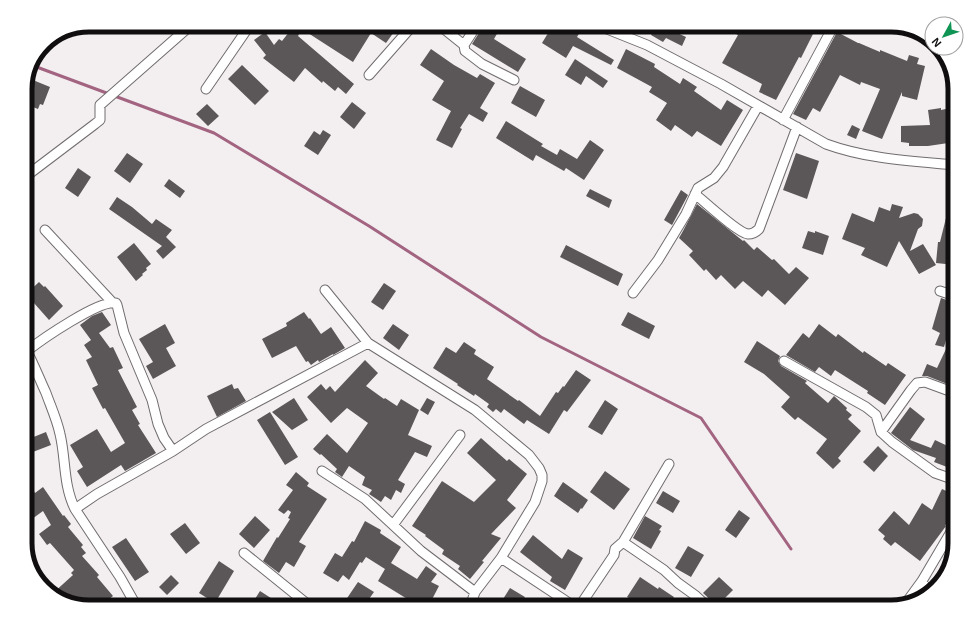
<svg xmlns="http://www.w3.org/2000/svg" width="980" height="632" font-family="Helvetica,sans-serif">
  <rect width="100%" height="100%" fill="#f3eff0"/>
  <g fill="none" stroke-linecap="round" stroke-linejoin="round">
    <path stroke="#a26480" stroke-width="3" d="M34,66l180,67 155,93 172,111 160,81 90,131"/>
  </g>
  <path fill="#5b5758" d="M316,25h83l-13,18 -15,-10 -18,29 -45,-29z
    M484,25h18l-8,14 32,20 -8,13 -46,-28z
    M553,25h16l11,7 -3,5 37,23 -3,5 -38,-19 -7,12 -24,-15z
    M656,25h15l-2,4 17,8 -4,9 -16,-8 -3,4 -12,-7z
    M739,25h37l14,9 5,-9h6l13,7 -13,26 -2,-1 -23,43 -17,-8 3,-8 -40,-21 16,-28 -4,-2z
    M293,27l7,5 -2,4 56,48 -8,10 -8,-7 -3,4 -12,-10 -1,2 -17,-15 -11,14 -31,-24 3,-3 -12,-15 11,-8 9,13 5,-6 3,2z
    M837,32l21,11h1l21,9v-2l27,11 2,-6 10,3 -2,6 8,2 -8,34 -15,-4v-4l-20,47 -20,-8 18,-42 -19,-7 -1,3 -20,-10 -20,37 -7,-4 -7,12 -13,-6z
    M431,49l23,16 23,13 3,-4 15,9 -15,25 8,5 -5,9 -14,-8 -9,14 2,1 -10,19 -16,-8 15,-29 -19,-11 12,-19 -24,-16z
    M626,49l29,15 -1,3 26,17 3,-6 14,9 -3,4 27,19 6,-10 16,10 -22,36 -24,-15 -5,6 -17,-12 -4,6 -15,-11 11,-17 -18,-11 3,-5 -35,-19z
    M575,59l33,22 -5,7 -17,-12 -5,9 -16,-10z
    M242,65l27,26 -14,14 -27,-26z
    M28,78l22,9 -7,18 -3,-1 -2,5 -13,-5v-17z
    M520,86l25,14 -9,17 -25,-14z
    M352,102l14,11 -12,16 -14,-12z
    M207,104l12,12 -11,10 -12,-12z
    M955,107v35l-27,4h-19v-3l-8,-1v-16l29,-1 -2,-15 13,-2v2z
    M506,121l37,23 -2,2 16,9 3,-6 17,10 13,-19 14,10 -20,30 -18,-12 -2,3 -28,-16 -3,6 -37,-23z
    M852,125l8,4 -4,10 -9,-4z
    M323,130l8,5 -13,20 -14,-9 10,-15 6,4z
    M127,153l16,11 -13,19 -16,-12z
    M796,153l23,8 -12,38 -24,-9z
    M78,168l13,9 -13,20 -13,-9z
    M169,179l16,12 -5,7 -16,-12z
    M590,189l22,11 -3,8 -23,-12z
    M681,190l7,5 -16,30 -8,-5z
    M952,194h3v71l-19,-2 2,-21h2z
    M117,197l15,10 20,17 4,-5 16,11 -6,7 10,10 -13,12 -7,-8 6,-5 -53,-37z
    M697,204l46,37 1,-1 10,10 3,-3 15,13 2,-1 15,15 7,-7 13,11 -24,27 -17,-15 -6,7 -19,-16 -8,8 -14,-14 -5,5 -10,-11 -2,2 -15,-16 4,-4 -14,-13 4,-7z
    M892,204l11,3 -4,11 15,-5 4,1 5,5 -1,7 -4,3 -8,22 13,-7 13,21 -17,9 -20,-33 -12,26 -26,-12 4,-7 -23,-9 10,-26 22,9 5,-15 11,4z
    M808,231l7,2v-2l14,5 -6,19 -21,-7z
    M134,243l17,21 -5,4 1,2 -5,4 1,1 -7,6 -19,-24z
    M566,245l57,29 -5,12 -58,-29z
    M39,282l5,5 1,-1 18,20 -14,14 -23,-26z
    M384,283l12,8 -13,19 -12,-8z
    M941,298l14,5v6l-11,38 -9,-2 5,-12 -8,-4z
    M102,312l9,13 -12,8 11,15 3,-1 10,21 -5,2 19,37 -5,3 8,14 -2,1 18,28 -31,18 -4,-6 -34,22 -10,-16 6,-4 -13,-22 27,-16 14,23 14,-9 -20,-35 -2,1 -11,-21 6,-3 -12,-25 6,-3 -8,-12 7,-5 -11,-15 12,-9z
    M304,312l5,7 1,-1 11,16 10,-7 14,21 -12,7v-1l-14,8 -1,-2 -7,5 -3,-4 -2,1 -10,-16 -24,12 -10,-19 25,-13 -1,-3z
    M628,312l27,14 -6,13 -28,-14z
    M165,324l10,19 -9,5 10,18 -23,13 -7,-13 7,-4 -14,-23z
    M393,324l16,11 -10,15 -16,-12z
    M819,324l17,13 2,-3 25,19 1,-2 22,15 2,-3 18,12 -21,30 -18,-12 1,-2 -33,-21 -4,6 -12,-9 -4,5 -29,-17 17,-22 6,5z
    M757,341l23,15 -2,5 3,5 26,15 -2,2 23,20 6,-7 13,12 -1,2 6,5 -4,4 13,12 -23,27 3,3 -8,8 -17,-16 11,-14 -29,-22 -3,3 -14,-13 9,-10 -26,-23 -20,-12z
    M464,342l12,8 -2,4 20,13 -7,12 31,22 1,-1 21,16 16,-24 2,1 5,-7 1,1 12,-17 15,10 -24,32 -3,-2 -15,24 -22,-14 -3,4 -20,-15 -3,4 -5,-4 -3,3 -6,-5 2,-3 -14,-10 -1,2 -17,-11 1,-1 -25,-16 13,-21 10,6z
    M946,349l9,4v12l-4,8 4,1v13l-28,-11h-5l5,-12 10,4z
    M365,360l13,13 -12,13 18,13 1,-1 12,8 4,-7 18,11 -11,25 24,11 -5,11 -12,-5 -17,28 7,4 -4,9 -5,-3 -5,10 -6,-4 -4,6 -12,-8 3,-4 -10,-5 3,-8 -16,-11 -7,11 -7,-5 2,-3 -16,-15 -1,1 -7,-6 14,-15 20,19 21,-30 -21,-15 -16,15 -24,-26 14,-13 5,6 4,-4 5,6z
    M232,384l2,5 4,-1 8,13 -29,16 -10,-21z
    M294,398l14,22 -16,10 -20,-18z
    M427,398l8,4 -7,13 -8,-5z
    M605,400l13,9 -16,26 -14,-8z
    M910,407l15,12 -15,21 21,8 4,-8 19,9 -3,7h2l-2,7h-3l-1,4 -13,-5 2,-4 -23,-8 -22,-17z
    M270,412l28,45 -13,8 -28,-45z
    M25,424l6,14 15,-6 5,13 -26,10z
    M481,438l26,23 2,-2 18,15 -20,26 9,8 -25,26 10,4 -19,23 2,1 -14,17 -12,-10 2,-3 -18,-12 2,-4 -19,-14 1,-1 -14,-9 30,-45 32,21 22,-22 -29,-27z
    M878,446l10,10 -14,16 -11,-10z
    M605,471l25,18 -16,21 -24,-18z
    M296,472l13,11 -2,3 20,13 -28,43 7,4 -12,21 -8,-5 -7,11 -16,-12 14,-24 1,1 12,-19 -2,-1 3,-6 -3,-2 -4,4 -6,-4 15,-20 -7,-5z
    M25,479l10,14 8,-6 20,29 1,-1 7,9 -3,3 15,18 -2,2 5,6 -4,3 17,19 -2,2 16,19 -14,11h-10l-35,-11 -2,-2 21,-19 -2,-2 3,-3 -24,-27 -3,2 -8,-11 12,-9 -8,-14 -11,8 -7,-10z
    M563,482l25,18 -6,9 -1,-1 -3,5 -24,-17z
    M942,489l13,6v11l-10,20h1l-26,35 -25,-19 -4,4 -8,-7 2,-3 -7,-6 16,-19 15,14 13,-22 10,7z
    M663,491l17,10 -7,12 -17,-10z
    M739,510l11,8 -14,20 -11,-8z
    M255,516l15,14 -16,18 -15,-14z
    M645,516l17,10 -3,4 2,1 -10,18 -18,-11z
    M365,521l16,9 -1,3 21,14 -10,16 26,16 9,-13 11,8 -6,8 8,4 -11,21h-23l4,-7 -31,-19 7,-12 -19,-12 -4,6 -2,-1 -11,18 -6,-5 -5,7 -15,-9 12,-20 7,4 10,-16 2,1z
    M185,523l15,20 -14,11 -16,-20z
    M533,535l29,24 6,-10 15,9 -18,32 -15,-9 2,-4 -32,-25z
    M126,538l23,34 -14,9 -23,-34z
    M688,546l16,9 -13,22 -16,-9z
    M219,561l15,10 -19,32 -16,-10z
    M171,575l8,8 -12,12 -8,-8z
    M640,577l18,12 1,-2 15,10 -6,10h-25l-16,-10z
    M719,577l14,13 -16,16 -14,-13z
    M358,582l16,10 -5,7 14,8h-42z
    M510,588l15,9 -6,10h-21z
    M260,591l14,9 -4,7h-20z"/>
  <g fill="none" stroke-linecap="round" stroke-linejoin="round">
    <defs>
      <path id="minor" d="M439,25l25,20
        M477,25l-13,20 1,6 17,13 32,16
        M597,25l50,20 74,39 105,60c41,15 85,17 129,21
        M369,75l44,-50
        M206,89l44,-64
        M783,120l51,-95
        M25,177l70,-53 5,-4v-15l91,-80
        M695,194c9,7 43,39 53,40 5,0 8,-2 11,-5l38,-102
        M45,230l67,72
        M325,290l43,53 107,67 54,45 10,13 3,7v6l-7,21 -34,56 -26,34 -5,15
        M940,291l15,5
        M633,293l25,-33 28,-46 12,-26 16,-10 9,-11 35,-61
        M25,348c8,14 14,30 21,45 5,14 11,27 14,41 6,25 3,51 15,75l45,68 17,30
        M27,351c14,-11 73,-52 89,-48l1,2 7,28 28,67 6,24 6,14 9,13
        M784,361l82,46 10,8 5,17 11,10 43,31 20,7
        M881,432l30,-42 6,-7 8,-1 30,11
        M322,471l43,28 56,52 54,41
        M75,509l22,-15 76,-43 33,-22 162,-86
        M393,525l67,-90
        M623,542l41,28 14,13 18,13 12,11
        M244,553l67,54
        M501,558l74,49
        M922,581l7,12
        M906,603l16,-22 33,-56
        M121,607l3,-2 10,2
        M579,607l35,-52 1,-6 8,-7 46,-78"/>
    </defs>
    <use href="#minor" stroke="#716d6f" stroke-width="11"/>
    <use href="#minor" stroke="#fff" stroke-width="9"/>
  </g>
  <path d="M0 0H980V632H0ZM89 32H891A57 57 0 0 1 948 89V543A57 57 0 0 1 891 600H89A57 57 0 0 1 32 543V89A57 57 0 0 1 89 32Z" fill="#fff" fill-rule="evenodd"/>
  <path fill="none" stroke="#100e0f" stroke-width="5" d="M89 32H891A57 57 0 0 1 948 89V543A57 57 0 0 1 891 600H89A57 57 0 0 1 32 543V89A57 57 0 0 1 89 32Z"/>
  <g transform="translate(944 36) rotate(230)"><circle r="19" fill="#ffffff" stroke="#9f9f9f"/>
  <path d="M0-3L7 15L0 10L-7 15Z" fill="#0e9453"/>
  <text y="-6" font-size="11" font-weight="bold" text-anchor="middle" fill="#100e0f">N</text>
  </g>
</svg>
